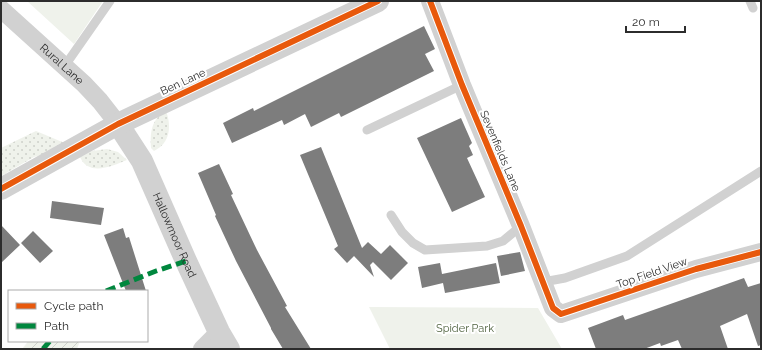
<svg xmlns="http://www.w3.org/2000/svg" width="762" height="350" font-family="Raleway,sans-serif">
  <defs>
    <pattern id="grass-dots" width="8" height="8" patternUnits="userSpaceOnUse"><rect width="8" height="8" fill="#eff2eb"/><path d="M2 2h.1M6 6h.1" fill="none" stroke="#cdd0ca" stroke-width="1.8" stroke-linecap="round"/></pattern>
    <pattern id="garden-furrows" width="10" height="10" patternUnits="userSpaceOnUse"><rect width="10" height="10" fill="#eff2eb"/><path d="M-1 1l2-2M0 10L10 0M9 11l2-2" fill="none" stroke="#cdd0ca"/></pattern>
  </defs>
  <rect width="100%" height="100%" fill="#fff"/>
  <path fill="url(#grass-dots)" d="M165,109c7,15 6,34 -11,42l-3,-3c-1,-19 1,-26 14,-39z
    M36,131l31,13 -15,8 -18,5 -33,19v-28z
    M107,149l11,3 9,8c-15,6 -38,17 -47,-3l12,-6z"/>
  <path fill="#eff2eb" d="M27,1h76l-29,43z
    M369,307l169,1 24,41h-172z"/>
  <path fill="url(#garden-furrows)" d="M29,341h51l-3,8h-55z"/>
  <path fill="#7d7d7d" d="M424,26l11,23 -10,5 9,17 -93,46 -2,-4 -28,14 -6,-13 -21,11 -2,-5 -50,23 -9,-20 30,-15 1,3z
    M461,118l11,25 -3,3 4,9 -6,3 18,39 -33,15 -35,-74z
    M321,147l41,101 6,-6 13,12 9,-9 18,18 -17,17 -18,-18 -3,3 4,12 -20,-21 -7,7 -13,-14 4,-3 -38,-91z
    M219,164l14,30 -2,1 26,55 30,56 -2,1 26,42h-28l-12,-20v-1l-35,-67 -21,-45 1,-1 -18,-42z
    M52,201l52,7 -3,17 -51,-7z
    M1,225l19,20 -19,18z
    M123,228l3,10 3,-1 17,54h-20l-22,-56z
    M33,231l20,20 -13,12 -19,-20z
    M520,252l5,19 -24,5 -4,-20z
    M440,263l2,11 54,-11 4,20 -55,10 -2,-10 -21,5 -4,-21z
    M744,278l4,9 13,-4v62l-3,1 -11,-32 -27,12 8,23h-46l-4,-9 -17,6 -1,-3 -16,6h-48l-8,-21 35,-13 2,5z"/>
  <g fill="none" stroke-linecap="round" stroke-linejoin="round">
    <path stroke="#d1d1d1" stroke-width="9" d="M750,1l3,7
      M64,67l46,-66
      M367,130l95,-45
      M391,215l11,17 11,11 12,7 62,-4 16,-5 18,-15
      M543,282l22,-4 62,-22 134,-85"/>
    <g stroke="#d1d1d1" stroke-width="18">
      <path d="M430,1l32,84 59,141 32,82 8,6 135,-45 65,-17"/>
      <path id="s1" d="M1,9l83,75 16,17 18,23"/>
      <path d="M202,349l17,-17"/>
    </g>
    <g stroke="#d1d1d1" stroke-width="22">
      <path id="s2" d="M118,124l24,37 44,100 33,71 10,17"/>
      <path d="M1,189l117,-65 260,-123"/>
    </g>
    <path stroke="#00873e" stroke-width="5" stroke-dasharray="10 5" stroke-linecap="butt" d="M106,291l50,-20 30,-10
      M43,349l7,-8"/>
    <defs>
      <path id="cycleway" d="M430,1l32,84 59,141 32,82 8,6 135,-45 65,-17
        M1,189l117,-65 260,-123"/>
    </defs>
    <use href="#cycleway" stroke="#fff" stroke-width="8"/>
    <use href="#cycleway" stroke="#e8590c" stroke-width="6"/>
  </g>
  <g text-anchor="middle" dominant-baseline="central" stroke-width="4" stroke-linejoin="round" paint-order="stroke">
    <g font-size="11" fill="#2c2c2c" stroke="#fff">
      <text stroke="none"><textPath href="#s1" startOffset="82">Rural Lane</textPath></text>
      <text transform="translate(183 82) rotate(-25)">Ben Lane</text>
      <text transform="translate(500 151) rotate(67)">Sevenfields Lane</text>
      <text stroke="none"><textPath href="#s2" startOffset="125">Hallowmoor Road</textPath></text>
      <text transform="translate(652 273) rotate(-19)">Top Field View</text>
    </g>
    <g font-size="11" fill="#4f623f" stroke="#fff">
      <text x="465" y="328">Spider Park</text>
    </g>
  </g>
  <rect width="762" height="350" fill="none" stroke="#2c2c2c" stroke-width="4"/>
  <rect x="8" y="290" width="140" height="52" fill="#ffffff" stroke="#ababab"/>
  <rect x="16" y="303" width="20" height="6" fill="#e8590c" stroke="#ababab"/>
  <text x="44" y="310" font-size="12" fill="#2c2c2c">Cycle path</text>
  <rect x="16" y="323" width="20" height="6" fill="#00873e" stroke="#ababab"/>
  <text x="44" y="330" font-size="12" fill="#2c2c2c">Path</text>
  <path d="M626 26v6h59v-6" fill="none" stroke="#2c2c2c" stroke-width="2"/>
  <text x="632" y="26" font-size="12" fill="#2c2c2c" stroke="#ffffff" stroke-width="3" paint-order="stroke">20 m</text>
</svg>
